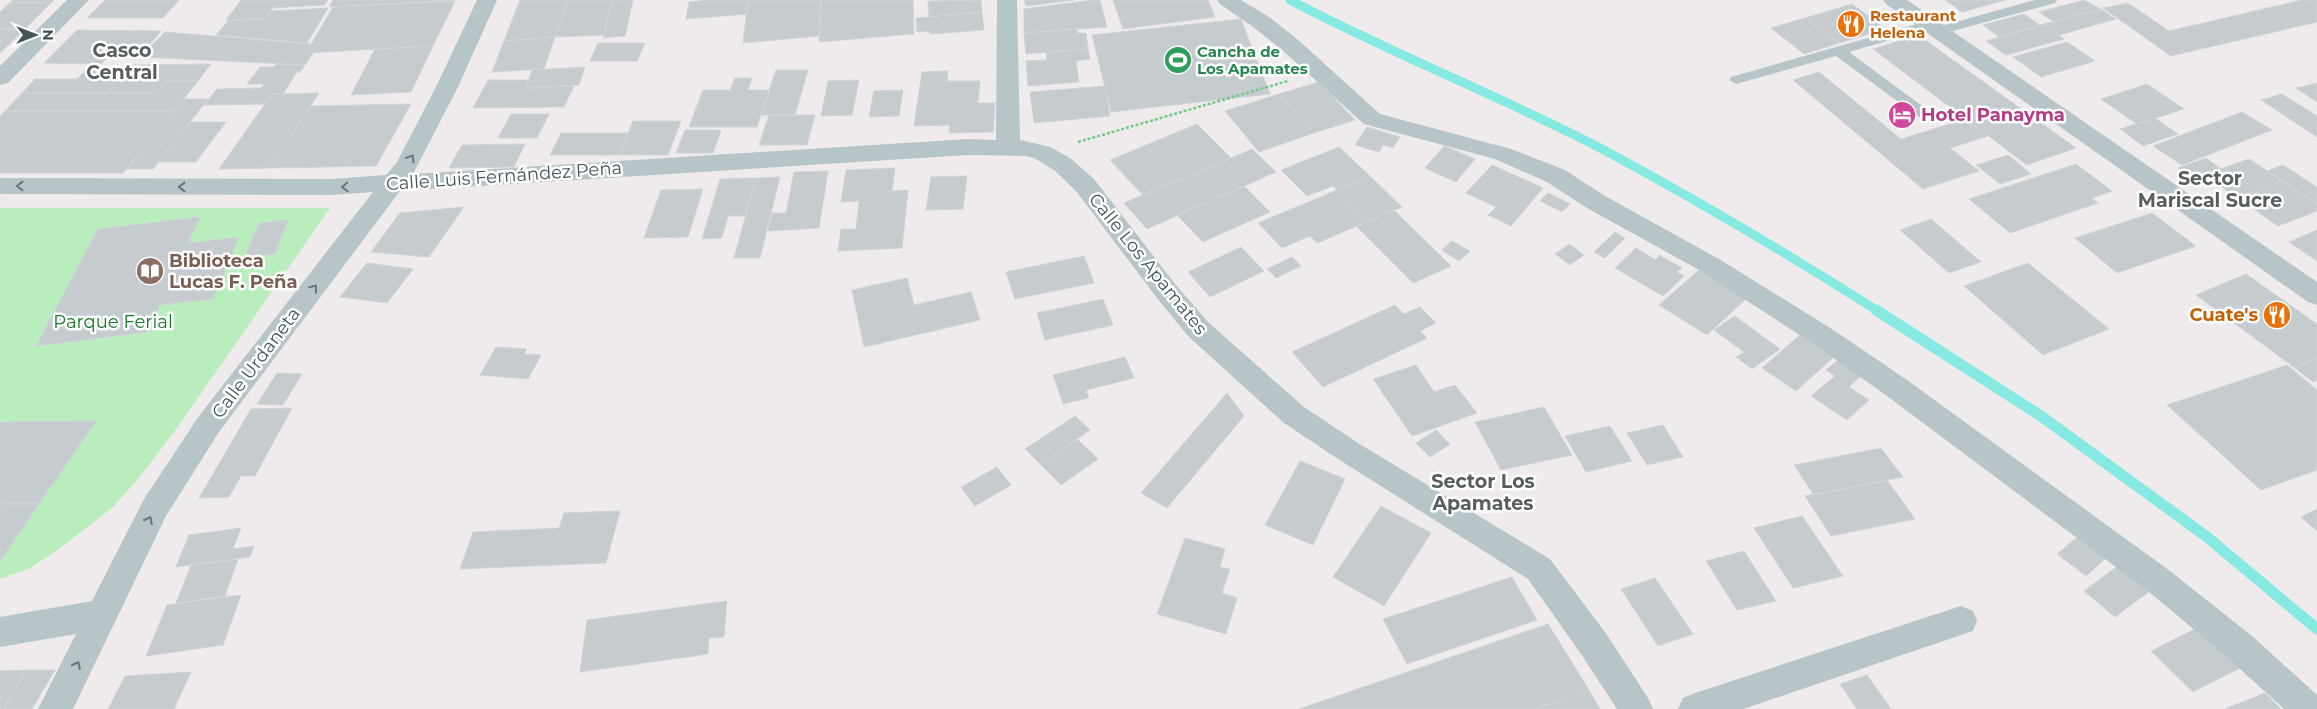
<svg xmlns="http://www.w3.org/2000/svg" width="2317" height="709" font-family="Montserrat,sans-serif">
  <rect width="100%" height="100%" fill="#efebec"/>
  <path fill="#b9edbe" d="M0,208h330l-153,220 -38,50 -26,29 -54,42 -29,19 -30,11z"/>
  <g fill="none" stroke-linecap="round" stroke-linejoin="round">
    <path stroke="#86eae2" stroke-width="9" d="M1290,0c102,54 211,96 314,150 93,50 184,104 274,161"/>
    <path stroke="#86eae2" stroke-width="11" d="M1876,310l165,106 166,121 110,92"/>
  </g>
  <path fill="#c5cbcf" stroke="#d0d4d7" d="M13,0h41l-3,3h-41z
    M105,0h74l-16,18h-76z
    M241,0h87l-4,5 -51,3 -9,11 -38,1z
    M333,0h122l-126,7z
    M520,0h48l-13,37 -51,4z
    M568,0h44l-8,35 -49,2z
    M612,0h21l-8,36 -22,2z
    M708,0h40l-1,14 -61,5 3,-17z
    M748,0h73l-2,36 -76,7z
    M821,0h92l1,34 -95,8z
    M981,0l1,12 -53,5 -1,-16z
    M1024,0h50l-48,6z
    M1093,0h7l7,27 -83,6v-24z
    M1113,0h95l7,17 -92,12z
    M1945,0h61l-44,12z
    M2084,0l17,9 -47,13 -15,-10z
    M2302,0h15v22l-146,34 -68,-48 25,-5 41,28z
    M455,1l-22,45 -127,7 27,-46z
    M10,3h41l-26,26h-25v-17z
    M1852,4l34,25 -47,14 -34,-25z
    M328,8l-21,35 -91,-8 13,-15 35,-1 7,-8z
    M2101,9l15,10 -57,16 -15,-11z
    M982,12l2,18 -54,4v-3l-13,1 -1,-14z
    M2024,14l17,12 -42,11 -16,-12z
    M1805,18l34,25 -35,11 -33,-26z
    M1241,19l29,75 -159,18 -19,-77z
    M2044,24l20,15 -58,16 -20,-14z
    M0,29h25l-25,24z
    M1077,29l1,4h8l2,16 -62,5 -2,-21z
    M77,30l84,1 -11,13h-30l-19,20 -57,-1z
    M165,32l146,12 -5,9 8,-1 -9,13 -165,-8z
    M1918,35l158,113 -49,17 -154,-116z
    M555,37l-11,32 -52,3 12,-31z
    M2067,42l28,19 -54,16 -28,-20z
    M598,43h47l-8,18h-47z
    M433,46l-22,46 -60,3 24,-46z
    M1088,49l2,10 -14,2 3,21 -51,4 -2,-25 21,-1 -1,-8z
    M211,64l-13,17h-32l-10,12h-49l25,-28z
    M276,64l29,1 -5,7h-3l-14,22h-11l-7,10 -61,1 13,-16 44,-1 3,-4h-17l13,-17h13z
    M585,67l-6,18 -53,3 6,-18z
    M88,68h41l-22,25h-85l13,-14h42z
    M776,70h32l-13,45h-34z
    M948,71l-1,10h33l-2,22h17l-2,29 -44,1 1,-8 -36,1 8,-54z
    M1819,72l82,67 65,-20 22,17 -38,12 29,23 -56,18 -130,-109z
    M735,78h17l-4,12h21l-12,37h-68l14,-37h27z
    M488,80h41l-3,8 48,-2 -10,21 -91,1z
    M859,80l-7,35 -31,1 7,-35z
    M166,81h32l-24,30h-169l17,-18h134z
    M1319,82l36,38 -41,13 -35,-39z
    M2317,83v19l-21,-14z
    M2147,84l37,25 -47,15 -36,-25z
    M1105,86l5,30 -76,7 -4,-31z
    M903,90l-4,26 -30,1 5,-26z
    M319,93l-49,75 -51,1 53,-75z
    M1279,94l35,39 -55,19 -34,-41z
    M2282,94l35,22v21l-56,-37z
    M183,99h25l-55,70h-26z
    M411,104l-35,62 -106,2 40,-62z
    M5,111h169l-51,62h-123v-57z
    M2242,112l30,18 -90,35 -29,-19z
    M511,114h38l-12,24h-39z
    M769,115h46l-8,30h-48z
    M2155,118l23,16 -35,12 -23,-17z
    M633,121h48l-13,34h-49z
    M190,122h36l-30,40h-38z
    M1197,124l34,34 -88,37 -33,-35z
    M1367,127l33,10 -7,11 -10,-3 -4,7 -24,-7z
    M685,130h36l-8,23h-37z
    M561,133h67l-9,22h-69z
    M525,144l-11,23 -65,1 13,-23z
    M1444,146l31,13 -19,23 -31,-14z
    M1339,147l31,29 -33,14 -4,-4 -26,10 -26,-26z
    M1252,149l24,23 -129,57 -23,-26z
    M2008,155l23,19 -31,10 -24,-19z
    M2206,158l15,11 -28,10 -15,-11z
    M2249,159l34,22 -45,17 -34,-23z
    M2076,164l36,27 -20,7 6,5 -88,30 -41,-34z
    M1492,165l51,23 -32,38 -23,-11 8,-8 -30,-14z
    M2283,165l34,22v17l-50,-33z
    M895,168l-3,23 16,-1 -6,58 -64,3 3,-22h15l3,-28 -18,1 5,-32z
    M828,171l-9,57 -51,3 4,-18h14l8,-41z
    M967,176l-4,33 -37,1 5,-33z
    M1370,176l32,31 -33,14 -32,-31z
    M780,177l-20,81h-26l22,-80z
    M756,178l-11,38h-17l-6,22 -20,1 18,-60z
    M2283,181l34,23v7l-39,15 -40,-28z
    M1244,186l26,26 -67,30 -26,-27z
    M703,189l-15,48 -44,1 17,-48z
    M1337,190l32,31 -52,22 -7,-7 -28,12 -24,-25z
    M1548,193l22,11 -8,8 -22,-11z
    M464,207l-35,50 -58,-5 29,-39z
    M1394,210l57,56 -38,17 -57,-57z
    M2152,213l44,33 -79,27 -42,-35z
    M200,217l-12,26 51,-6 -26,62 -53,6 -12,27 -112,14 62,-117z
    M1931,219l50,43 -32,11 -49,-43z
    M288,220l-13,34 -30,3 14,-34z
    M2317,230v31l-28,-19z
    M1615,232l10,6 -20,20 -11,-6z
    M1452,241l18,10 -11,10 -17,-11z
    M1569,244l15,11 -14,10 -15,-11z
    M1241,247l23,24 -54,26 -22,-25z
    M1636,248l20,12 3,-5 23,13 -5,4 7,4 -21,20 -48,-28z
    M1084,256l10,27 -79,16 -9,-27z
    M1292,257l9,9 -25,12 -9,-9z
    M367,263l46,6 -26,34 -47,-6z
    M2028,263l81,66 -66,26 -79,-69z
    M1699,270l47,29 -39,36 -48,-30z
    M2246,274l71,50v34l-22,10 -99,-73z
    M907,278l7,27 57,-13 9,28 -116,27 -12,-57z
    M1103,299l10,26 -68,15 -8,-27z
    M1395,305l9,9 16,-7 16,16 -16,8 7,7 -104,49 -31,-35z
    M1735,316l45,33 -28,20 -16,-12 8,-5 -30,-22z
    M1801,334l34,22 -39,35 -34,-23z
    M496,347l31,2 -3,5 17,1 -13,24 -48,-4z
    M1125,357l9,21 -48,12 3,8 -26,6 -10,-29z
    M2317,358v22l-4,2 -18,-14z
    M1838,360l24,15 -13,12 20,13 -22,20 -36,-24 24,-20 -9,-6z
    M1416,365l18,27 21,-7 22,28 -65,23 -39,-57z
    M2287,365l30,25v80l-56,20 -94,-85z
    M277,373l25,1 -19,31 -26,-1z
    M1227,393l17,23 -77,92 -26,-15z
    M1544,407l28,48 -71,15 -26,-48z
    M292,408l-37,68h-14l-12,21 -30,1 52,-89z
    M1075,416l15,14 -49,35 -16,-16z
    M96,421l-57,83h-39v-82z
    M1663,425l20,32 -36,8 -20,-32z
    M1610,426l22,35 -46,11 -21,-36z
    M1436,430l14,14 -20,13 -14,-14z
    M1077,439l21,20 -37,26 -20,-20z
    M1881,448l22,29 -89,18 -20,-30z
    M1300,461l45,18 -32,66 -48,-20z
    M997,467l14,18 -36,21 -14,-19z
    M1887,480l28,39 -84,17 -26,-40z
    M0,504h39l-39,57z
    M1381,506l50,27 -47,73 -51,-29z
    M2317,509v22l-16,-14z
    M620,511l-14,52 -146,6 13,-37 86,-4 5,-15z
    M1802,516l41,60 -50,12 -39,-60z
    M241,528l-8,21 21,-3 -4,11 -74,10 13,-32z
    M2079,536l28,21 -21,19 -29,-22z
    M1185,538l40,11 -5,18 10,2 -8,24 15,5 -11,36 -69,-20z
    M1744,551l32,50 -39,9 -31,-49z
    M238,559l-13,37 -49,7 15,-38z
    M2119,565l31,26 -35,26 -31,-26z
    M1512,577l25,43 -130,44 -24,-45z
    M1655,578l38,56 -35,12 -37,-57z
    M241,595l-18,50 -77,11 21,-51z
    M727,601l-3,36 -15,1 -1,16 -128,18 7,-52z
    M1548,624l41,66 -53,19h-237z
    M2199,627l43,40 -49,25 -42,-41z
    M26,670h29l-23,39h-29z
    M26,670l-23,39h-3v-38z
    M191,672l-17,37h-66l17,-33z
    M1867,675l24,34h-34l-17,-25z
    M1589,690l11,19h-64z
    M2265,693l16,16h-56z"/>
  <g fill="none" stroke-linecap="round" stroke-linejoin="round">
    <path stroke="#72ca85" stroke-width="2.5" stroke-dasharray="3 2" stroke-linecap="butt" d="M1078,142l210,-61"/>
    <path fill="#b7c5c9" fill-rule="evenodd" d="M2035,0h22l-2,3 -113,31h-10l-2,-3 2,-3 -83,24 80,59 2,3 -2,3h-10l-83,-61 -100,28 -7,-4 2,-3 193,-55h10l2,3 -2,3z"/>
    <path fill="#b7c5c9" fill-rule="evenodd" d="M67,0h22l-81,83 -8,2v-19z
      M477,0h20l-39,87 -45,87 555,-35 28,1 1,-140h20l3,140 30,7 20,11 24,21 81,105 33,38 96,85 54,36 192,116 55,73 43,66 5,11h-36l-36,-55 -53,-75 -190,-120 -54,-36 -96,-87 -31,-38 -81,-107 -22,-21 -20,-12 -8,-2 -58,-1 -568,36 -181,241 -53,84 -93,193h-35l38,-75 -76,13v-30l92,-16 52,-102 55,-83 174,-224 -42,3 -331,-1v-16l331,1 55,-4 11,-13 39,-75z
      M1217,0h24l28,17 28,22 83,75 131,35 54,21 40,26 114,63 116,72 72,49 263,191 82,65 65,59v14h-33l-56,-51 -80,-67 -261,-195 -72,-51 -114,-74 -114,-63 -40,-26 -52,-23 -131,-35 -83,-75 -28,-22 -33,-23z
      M1883,0h24l410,282v23l-9,-3 -422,-298z
      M1961,606l12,5 4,10 -4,10 -230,78h-65l5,-11 12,-5z"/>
  </g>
  <defs><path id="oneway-chevron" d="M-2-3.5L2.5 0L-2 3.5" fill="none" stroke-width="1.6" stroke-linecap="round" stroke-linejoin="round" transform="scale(1.25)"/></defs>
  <g stroke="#66777b">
    <use href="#oneway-chevron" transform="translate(411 158) rotate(-59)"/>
    <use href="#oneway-chevron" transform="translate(20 186) rotate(-180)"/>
    <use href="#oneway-chevron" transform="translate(182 187) rotate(-180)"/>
    <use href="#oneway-chevron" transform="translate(345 187) rotate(177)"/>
    <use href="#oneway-chevron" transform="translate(314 288) rotate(-52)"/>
    <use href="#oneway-chevron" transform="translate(149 520) rotate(-63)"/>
    <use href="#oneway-chevron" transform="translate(77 665) rotate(-63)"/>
  </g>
  <defs>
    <symbol id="restaurant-disc" viewBox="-11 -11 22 22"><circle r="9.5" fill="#e8710a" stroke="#fff"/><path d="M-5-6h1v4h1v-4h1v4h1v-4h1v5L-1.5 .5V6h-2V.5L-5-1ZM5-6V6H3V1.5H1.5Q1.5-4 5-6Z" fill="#fff"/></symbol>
    <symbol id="stadium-disc" viewBox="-11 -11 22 22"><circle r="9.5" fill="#2e9e5b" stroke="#fff"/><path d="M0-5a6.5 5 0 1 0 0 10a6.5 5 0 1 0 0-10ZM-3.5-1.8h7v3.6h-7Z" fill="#fff"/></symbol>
    <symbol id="hotel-disc" viewBox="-11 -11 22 22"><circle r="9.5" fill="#d1479c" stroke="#fff"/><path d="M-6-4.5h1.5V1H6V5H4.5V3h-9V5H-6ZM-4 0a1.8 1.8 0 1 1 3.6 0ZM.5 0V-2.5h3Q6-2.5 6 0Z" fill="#fff"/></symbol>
    <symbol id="library-disc" viewBox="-11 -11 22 22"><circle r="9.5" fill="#8d6e63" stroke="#fff"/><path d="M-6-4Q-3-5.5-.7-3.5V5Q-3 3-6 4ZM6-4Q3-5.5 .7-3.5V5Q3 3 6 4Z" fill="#fff"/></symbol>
  </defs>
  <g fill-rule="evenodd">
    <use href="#restaurant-disc" x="1835" y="8" width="32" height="32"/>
    <use href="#stadium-disc" x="1162" y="44" width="32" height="32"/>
    <use href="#hotel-disc" x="1886" y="99" width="32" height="32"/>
    <use href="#library-disc" x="134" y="255" width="32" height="32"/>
    <use href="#restaurant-disc" x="2261" y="299" width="32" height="32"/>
  </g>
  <g text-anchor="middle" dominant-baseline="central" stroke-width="5" stroke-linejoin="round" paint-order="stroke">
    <g font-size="15" font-weight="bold" fill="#c56008" stroke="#fff" text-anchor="start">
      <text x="1870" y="15">Restaurant<tspan x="1870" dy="17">Helena</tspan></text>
    </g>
    <g font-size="15" font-weight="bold" fill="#27864d" stroke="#fff" text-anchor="start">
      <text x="1197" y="51">Cancha de<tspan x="1197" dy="17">Los Apamates</tspan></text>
    </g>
    <g font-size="18" font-weight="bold" fill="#b23c85" stroke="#fff" text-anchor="start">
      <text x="1921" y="115">Hotel Panayma</text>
    </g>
    <g font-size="18" fill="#445559" stroke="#fff">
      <text transform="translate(504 176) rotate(-4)">Calle Luis Fernández Peña</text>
      <text transform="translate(1148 264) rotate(51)">Calle Los Apamates</text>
      <text transform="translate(256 363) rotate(-53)">Calle Urdaneta</text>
    </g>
    <g font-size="18" font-weight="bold" fill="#785e54" stroke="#fff" text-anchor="start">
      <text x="169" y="261">Biblioteca<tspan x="169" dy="21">Lucas F. Peña</tspan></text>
    </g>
    <g font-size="18" font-weight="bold" fill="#c56008" stroke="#fff" text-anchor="end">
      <text x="2258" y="315">Cuate's</text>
    </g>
    <g font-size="18" fill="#17782c" stroke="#fff">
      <text x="113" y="322">Parque Ferial</text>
    </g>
    <g font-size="19" font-weight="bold" fill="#585e60" stroke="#fff">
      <text x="122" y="50">Casco<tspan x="122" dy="22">Central</tspan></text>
    </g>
    <g font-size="19" font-weight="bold" fill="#585e60" stroke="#fff">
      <text x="2210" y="178">Sector<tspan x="2210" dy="22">Mariscal Sucre</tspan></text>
      <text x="1483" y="481">Sector Los<tspan x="1483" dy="22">Apamates</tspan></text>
    </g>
  </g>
  <g transform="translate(35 35) rotate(90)" stroke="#ffffff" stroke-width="4" paint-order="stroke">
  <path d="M0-4L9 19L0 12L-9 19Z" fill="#445559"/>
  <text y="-8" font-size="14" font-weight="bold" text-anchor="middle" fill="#445559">N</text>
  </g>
</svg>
